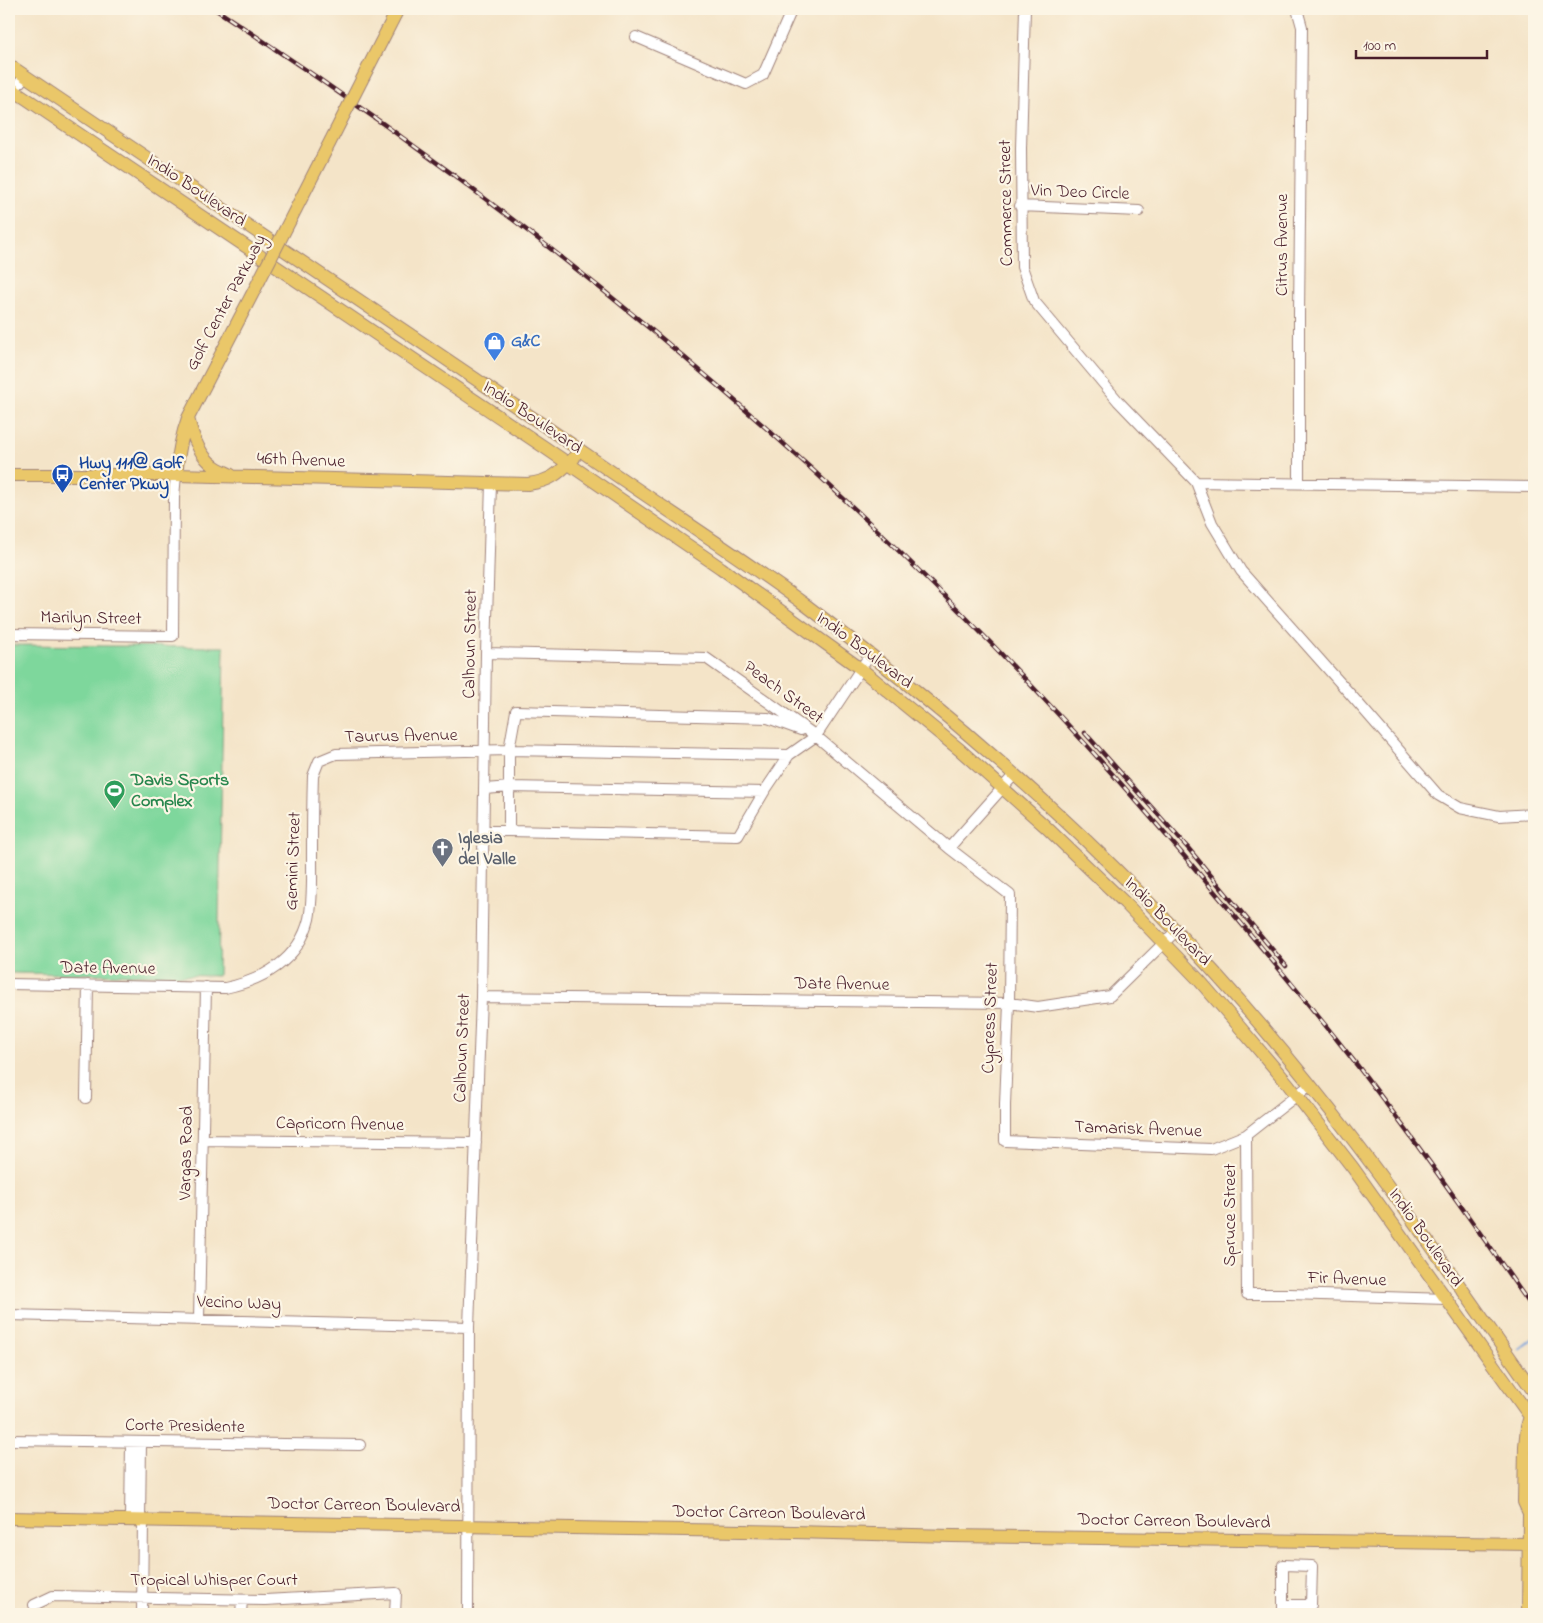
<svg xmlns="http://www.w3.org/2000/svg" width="1543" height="1623" font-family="'Indie Flower',sans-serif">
  <rect width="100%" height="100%" fill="#fcf5e5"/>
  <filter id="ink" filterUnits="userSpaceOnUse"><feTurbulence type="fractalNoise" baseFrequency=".02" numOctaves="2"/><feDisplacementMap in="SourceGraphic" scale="10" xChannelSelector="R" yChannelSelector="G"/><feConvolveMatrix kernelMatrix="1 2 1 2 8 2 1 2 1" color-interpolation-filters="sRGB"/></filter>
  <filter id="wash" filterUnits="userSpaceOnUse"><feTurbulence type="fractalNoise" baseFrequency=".0096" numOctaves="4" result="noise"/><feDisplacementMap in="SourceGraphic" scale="20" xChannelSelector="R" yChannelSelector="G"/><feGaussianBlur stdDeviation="1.12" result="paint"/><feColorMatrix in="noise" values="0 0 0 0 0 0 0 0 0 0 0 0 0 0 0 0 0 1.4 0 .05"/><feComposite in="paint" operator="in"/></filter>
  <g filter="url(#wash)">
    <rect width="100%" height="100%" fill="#f4e4c8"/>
    <path fill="#7ed79c" stroke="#647b64" d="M9,645l215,2 -6,329 -209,-3z"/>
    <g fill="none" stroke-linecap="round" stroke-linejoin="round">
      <path stroke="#72a0db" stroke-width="2.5" d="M1520,1349l14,-11"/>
    </g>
  </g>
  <g filter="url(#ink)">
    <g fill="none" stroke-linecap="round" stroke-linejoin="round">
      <defs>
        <path id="minor" d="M1025,9l-4,139 1,119 12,34 84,100 78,81 16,41 29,48 110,124 87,100 22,13 39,8 35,-2
          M1297,9l5,18 -3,288v168
          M636,37l110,47 17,-9 29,-66
          M9,96l16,-20
          M1020,206l119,5
          M1196,482l338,5
          M9,634l164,2 1,-139 2,-22
          M486,653l220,5 110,78 133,112 61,47 -1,108 -4,102v36l206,8 35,-14 64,-50
          M485,789l25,-2 254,5 25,-37 27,-19 54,-81
          M764,792l-26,44 -229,-5v-81l7,-39 252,7 33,12
          M484,831h25
          M949,848l65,-73
          M9,984l216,4c38,-8 74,-28 84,-69 4,-20 3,-42 3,-62 0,-27 0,-54 1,-81l6,-15 17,-7 173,-4 280,5
          M481,997l528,6 29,4 72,-11 66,-65
          M86,1098l2,-113
          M1246,1135l1,159h43l156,5
          M203,1140l273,3
          M9,1315l460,12
          M199,1319l7,-332
          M9,1440l351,5
          M130,1519l1,-76
          M140,1520l1,-77
          M34,1605l19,-9 212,4 131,-7 -1,21
          M1283,1605h28l1,-39 -29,-1v49
          M142,1614l1,-94
          M241,1614l1,-14
          M468,1614l1,-287 12,-330 5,-344 5,-170"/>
        <path id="major" d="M9,65c192,130 386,258 578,390 73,51 148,98 220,151 87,65 172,135 252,209 108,100 207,210 296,327 62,81 120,166 179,250
          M9,87l535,360 177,121 140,101 99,81 85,76 80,77 74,77 33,38 56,66 65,84 181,254
          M188,418c4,17 11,37 26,48 5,4 12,6 17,9
          M9,475h167l352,9c23,-3 30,-10 46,-26
          M176,475c2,-20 5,-38 12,-57l71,-137
          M1533,1480l1,-21
          M1529,1513l-5,-11 1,-56 2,-19 3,-11 4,-3
          M9,1518l785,14 158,4 577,8
          M1528,1614l1,-101 5,-10"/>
      </defs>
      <use href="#minor" stroke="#9f827a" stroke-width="12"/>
      <use href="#major" stroke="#9f827a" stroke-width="14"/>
      <use href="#minor" stroke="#fff" stroke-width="10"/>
      <use href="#major" stroke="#eac769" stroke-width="12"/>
      <defs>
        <path id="rail" d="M215,9c246,161 478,342 689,547 99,96 192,197 281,301 57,67 114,134 168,203 63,81 122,166 181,250
          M1085,733l103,115 98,118"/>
      </defs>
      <use href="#rail" stroke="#4a1f2b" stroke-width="4.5"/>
      <use href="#rail" stroke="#fcf5e5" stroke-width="2.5" stroke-dasharray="8" stroke-linecap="butt"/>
      <defs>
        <path id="major-bridge" d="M259,281l139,-272"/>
      </defs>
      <use href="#major-bridge" stroke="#9f827a" stroke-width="14" stroke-linecap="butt"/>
      <use href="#major-bridge" stroke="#eac769" stroke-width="12"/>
    </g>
  </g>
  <defs>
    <symbol id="shop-pin" viewBox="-11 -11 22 30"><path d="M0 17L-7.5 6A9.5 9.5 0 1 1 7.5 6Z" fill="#3f7fe0" stroke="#fcf5e5"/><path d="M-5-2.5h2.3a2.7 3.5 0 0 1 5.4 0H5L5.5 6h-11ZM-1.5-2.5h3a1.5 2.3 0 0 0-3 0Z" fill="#fff"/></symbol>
    <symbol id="bus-pin" viewBox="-11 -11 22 30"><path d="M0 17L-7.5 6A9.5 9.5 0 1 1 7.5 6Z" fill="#1a4fb4" stroke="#fcf5e5"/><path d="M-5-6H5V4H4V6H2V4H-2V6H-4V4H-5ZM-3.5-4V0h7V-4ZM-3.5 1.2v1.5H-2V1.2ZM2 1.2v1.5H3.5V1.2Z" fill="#fff"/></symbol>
    <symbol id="stadium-pin" viewBox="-11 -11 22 30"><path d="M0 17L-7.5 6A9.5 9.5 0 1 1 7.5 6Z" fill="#2e9e5b" stroke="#fcf5e5"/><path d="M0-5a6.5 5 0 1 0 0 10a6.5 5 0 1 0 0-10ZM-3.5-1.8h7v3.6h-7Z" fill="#fff"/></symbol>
    <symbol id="church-pin" viewBox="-11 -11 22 30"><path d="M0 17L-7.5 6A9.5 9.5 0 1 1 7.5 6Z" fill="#6b7280" stroke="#fcf5e5"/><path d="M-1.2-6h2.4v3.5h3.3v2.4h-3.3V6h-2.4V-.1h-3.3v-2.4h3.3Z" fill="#fff"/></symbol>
  </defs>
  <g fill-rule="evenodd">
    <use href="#shop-pin" x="482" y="330" width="25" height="34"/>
    <use href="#bus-pin" x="50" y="462" width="25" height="34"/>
    <use href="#stadium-pin" x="102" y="778" width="25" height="34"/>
    <use href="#church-pin" x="430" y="836" width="25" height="34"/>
  </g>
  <g text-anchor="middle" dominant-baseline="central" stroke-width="4.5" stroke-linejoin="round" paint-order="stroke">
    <g font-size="18" fill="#4a1f2b" stroke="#fcf5e5">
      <text transform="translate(196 191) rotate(34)">Indio Boulevard</text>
      <text transform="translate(1080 193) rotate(2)">Vin Deo Circle</text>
      <text transform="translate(1007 203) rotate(-91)">Commerce Street</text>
      <text transform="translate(1283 245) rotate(-90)">Citrus Avenue</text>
      <text transform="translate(227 303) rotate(-62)">Golf Center Parkway</text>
      <text transform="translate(532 418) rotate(34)">Indio Boulevard</text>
      <text transform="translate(301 461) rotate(2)">46th Avenue</text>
      <text transform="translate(91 619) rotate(1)">Marilyn Street</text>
      <text transform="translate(471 644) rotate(-89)">Calhoun Street</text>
      <text transform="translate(864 651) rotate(37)">Indio Boulevard</text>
      <text transform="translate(783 693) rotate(36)">Peach Street</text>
      <text transform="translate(401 737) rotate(-1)">Taurus Avenue</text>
      <text transform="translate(294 861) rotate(-88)">Gemini Street</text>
      <text transform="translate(1167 922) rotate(46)">Indio Boulevard</text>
      <text transform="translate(108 969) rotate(1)">Date Avenue</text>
      <text transform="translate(842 985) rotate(1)">Date Avenue</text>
      <text transform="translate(991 1018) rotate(-88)">Cypress Street</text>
      <text transform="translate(463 1048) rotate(-88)">Calhoun Street</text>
      <text transform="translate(340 1125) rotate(1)">Capricorn Avenue</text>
      <text transform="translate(1138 1130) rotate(2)">Tamarisk Avenue</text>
      <text transform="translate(187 1153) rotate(-89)">Vargas Road</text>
      <text transform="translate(1231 1215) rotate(-90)">Spruce Street</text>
      <text transform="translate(1425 1238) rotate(55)">Indio Boulevard</text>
      <text transform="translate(1347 1280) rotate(2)">Fir Avenue</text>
      <text transform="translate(239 1304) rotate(2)">Vecino Way</text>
      <text transform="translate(185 1427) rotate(1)">Corte Presidente</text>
      <text transform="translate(364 1506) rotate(1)">Doctor Carreon Boulevard</text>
      <text transform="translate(769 1514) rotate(1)">Doctor Carreon Boulevard</text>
      <text transform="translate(1174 1522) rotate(1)">Doctor Carreon Boulevard</text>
      <text x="214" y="1581">Tropical Whisper Court</text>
    </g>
    <g font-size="18" font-weight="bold" fill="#366cbe" stroke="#fcf5e5" text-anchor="start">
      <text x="511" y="342">G&amp;C</text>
    </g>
    <g font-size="18" font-weight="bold" fill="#164399" stroke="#fcf5e5" text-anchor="start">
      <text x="79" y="464">Hwy 111@ Golf<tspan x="79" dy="21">Center Pkwy</tspan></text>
    </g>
    <g font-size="18" font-weight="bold" fill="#27864d" stroke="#fcf5e5" text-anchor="start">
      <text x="131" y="781">Davis Sports<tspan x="131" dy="21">Complex</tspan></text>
    </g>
    <g font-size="18" font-weight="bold" fill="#5b616d" stroke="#fcf5e5" text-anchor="start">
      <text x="458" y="839">Iglesia<tspan x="458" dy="21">del Valle</tspan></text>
    </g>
  </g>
  <rect width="1543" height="1623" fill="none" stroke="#fcf5e5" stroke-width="30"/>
  <path d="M1356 50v8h131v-8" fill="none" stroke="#4a1f2b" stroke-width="2.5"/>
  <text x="1363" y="50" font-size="15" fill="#4a1f2b" stroke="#fcf5e5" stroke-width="4" paint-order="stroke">100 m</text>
</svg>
